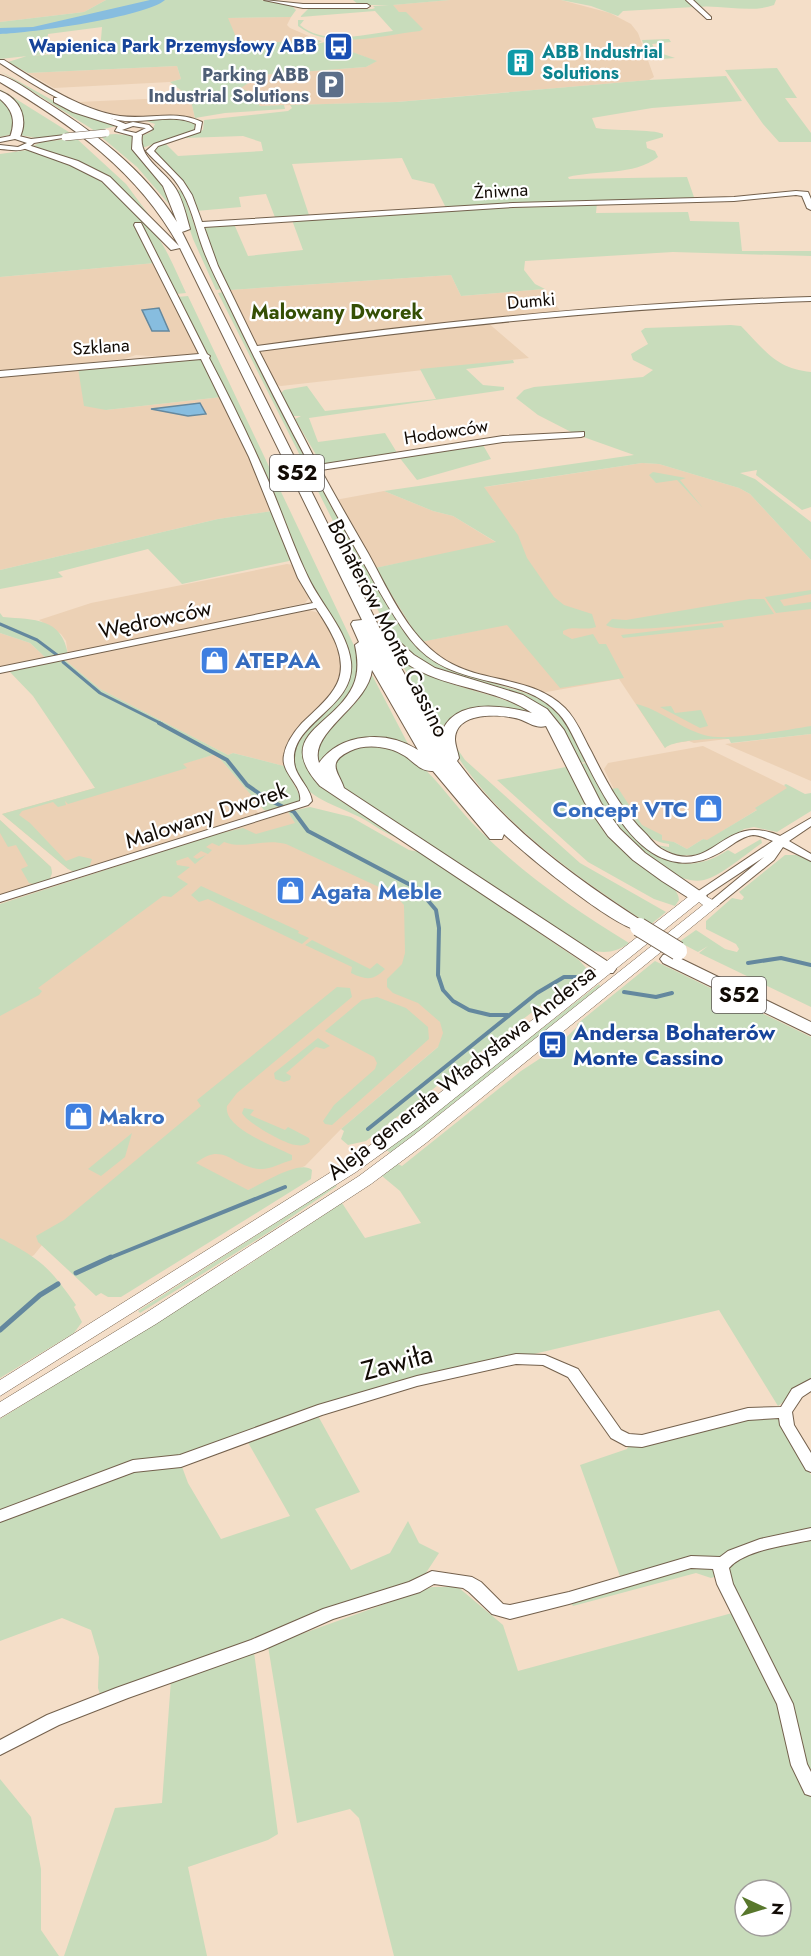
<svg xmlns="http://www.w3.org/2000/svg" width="811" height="1956" font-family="Jost,sans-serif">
  <rect width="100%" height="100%" fill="#f4dec8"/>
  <path fill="#ecd1b5" d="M0,0h106l-22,12 -84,10z
    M450,0h111l49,13 21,11 7,9 16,44 -5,3 -253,22 -136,4 -9,-13 -11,-5 20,-13 106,-8 10,-6 -46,-17 10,-4 76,-10 -24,-25z
    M291,17l-4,8 3,3 28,12 -79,4 -12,-26z
    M177,66l4,13 -11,3 -116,6 -26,-15z
    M190,97l5,21 -20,-2 -56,1 -41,-15z
    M155,263l46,89 -2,2 -37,3 -26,-2 -12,4 -124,12v-94z
    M451,275l10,21 84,-7 16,23 -305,34 -26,-56z
    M487,322l42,36 -248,28 -5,-1 -16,-32 8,-4z
    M78,368l28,42 116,-13 50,114 -54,8 -218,51v-194z
    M642,463l17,1 80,24 11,6 61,66v169l-117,14 -5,-2 -20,3 -4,4 -46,-69 -78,14 -91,-29 -13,-8 -16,-14 140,-29 -96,-123z
    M384,491l49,20 20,5 44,27 -122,25 -40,-68z
    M287,564l6,1 16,33 -4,5 -237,52 -2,-14 -5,-7 -22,-14 52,-17z
    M309,610l10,3 17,27 6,16v16l-11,23 -44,48 -3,23 -51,-13 -5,2 -128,-66 -35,-29z
    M0,633l30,10 18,17 -48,9z
    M811,734v47l-86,-37z
    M703,746l88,43 -75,46 -9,6 -4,-2 -16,10 -13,-7 -12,-1 -23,-16 -18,-21 -17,-35 4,-6z
    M216,754l43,50 -6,2 6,8 -172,55h-19l-66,-55z
    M288,812l15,22 97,51 40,137 12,13 -111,94 -36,37 -57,24 -206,55 -8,10 -34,20v-371z
    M0,820l51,47 1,6 -3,8 -49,15z"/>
  <path fill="#c8dcbb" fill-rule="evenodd" d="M106,0h47l-19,7 -101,21 -33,2v-8l84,-10z
    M163,0h98l31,6 4,4 -5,7 -63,1 11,26 79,-4 4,1 -6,3 9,-2 52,19 -11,6 -106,8 -19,13 10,5 9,13 24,-1 1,4 -60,4 -30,5 -5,-21 -20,-15 11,-3 -4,-13 -149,7 -20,-11 19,-6 73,-5 2,-24 -54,7 -2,20 -46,5v-27c37,0 131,-14 163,-32z
    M353,0h97l-57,5 6,7h7l17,17 -3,2c-37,4 -90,20 -122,-5v-6h6l-4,5c24,21 64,9 93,6l-18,-20 -75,6 9,-9 63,1 3,-1 -2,-2 16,-1h-30z
    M561,0h126l7,7 -71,4 -5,5 -27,-10z
    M690,0h86l-2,5c-24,9 -52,-1 -78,2z
    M669,39l2,3 -19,2 5,8 18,6 -27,2 -6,-20z
    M777,68l20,30h-12l26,35v9h-32l-16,-18 -38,-54z
    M0,71l68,38 48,17 -21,5z
    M726,76l16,25 -90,7 -60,10 4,10c16,3 58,1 67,6v3l-17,5 1,6 8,3 3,6c-24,19 -62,13 -90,20l1,2 118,-2 8,23 -249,8 -12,-24 -22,-5 -10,-21 -110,6 18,54 -34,2 -10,-26 -27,3 2,10 -45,4 -11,-25 -27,-28 -5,-9 12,-6 13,13 85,-5 -2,-9 -18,-6 -59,2 19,-8 1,-10 84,-9 4,-3 -2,-3 107,-3 252,-22z
    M0,89l72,45 -36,4 -16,-3c8,-30 -4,-26 -20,-46z
    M0,97l15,16 -3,21 -12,3z
    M178,117l19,6v7l-55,18 -3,-11 12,-5 4,-8 -12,-4z
    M116,134l17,2 3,18 28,32 11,25 -38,-44 -38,-32z
    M76,138l50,46 23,31 -50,-43 -69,-25 12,-5z
    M28,150c55,12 94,41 129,86 12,17 20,38 29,57l-10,1 -23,-49 -13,-22 15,40 -155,14v-123z
    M176,189l7,3 21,61 18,36 -6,1 -23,-51z
    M597,203l-1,10 92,-1 2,9 49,1 3,29h69v5l-138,-4 -148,9 -1,9 11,14 10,5 -84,7 -10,-21 -221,15 -19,-38 -8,-26 31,-2 14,32 55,-6 -11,-30 221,-14z
    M223,292l106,211 84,140c34,37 90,37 133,59 20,15 29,37 40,60l-7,1 -23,-43 -128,-53 -37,-31 -173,-343z
    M188,296l171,360c0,36 -21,51 -44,76 -38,41 34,72 63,92 6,4 15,9 17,13 -15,-6 -27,-17 -42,-23 -32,-15 -65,-23 -58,-67l55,-75 -40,-85 -71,-167 4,-1 -5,-1 -61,-121z
    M731,325l10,1c23,23 34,43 70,46v135l-9,3 -46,-35 1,-5 -17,3 15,6 56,43v38l-61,-66 -11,-6 -80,-24 -17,-1 -158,24 34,48 9,23 27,39 10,8 28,9 4,13c-11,4 -24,-2 -33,4v3l9,5 21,-5 6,10h7l18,34 -64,10 -53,-63 -86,17 -46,-74 121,-26 -43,-26 -20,-5 -49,-20 250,-36 -59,-21 -37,-19 -22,-17 8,-8 10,-3 109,-10 10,-7 -20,-10 -2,-6 17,-10 -7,-13 4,-3z
    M202,359l20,38 -116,13 -22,-4 -6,-38z
    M513,360l1,3 -48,6 17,16 21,2v3l-195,28 9,24 67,-9 14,23 -77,9 -27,-46 6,-3h-8l-13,-22 4,-4 23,-4 18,25 111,-12 -16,-30z
    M483,445l8,14 -74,21 -18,-23z
    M653,472l33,6 -6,2 23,28 -26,-28 -21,3 -7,-8z
    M272,511l19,48 -2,2 -107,23 -34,-35 -90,23 5,5 -63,12v-19l218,-51z
    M811,590v4l-31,6 4,6 27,-4v7l-35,4 -11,-16z
    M750,599h14l10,15c-29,3 -150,23 -168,11l6,-6 14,1z
    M0,613l3,4c31,3 59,0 65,38l-20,5 -18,-17 -30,-10z
    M722,623l2,4 -101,11 -2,-3z
    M398,657c14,5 27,17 41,22 34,14 69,17 100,38 -22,-9 -62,-14 -84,-2 -7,4 -11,12 -17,15z
    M65,660l35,29 128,66 5,-2 51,13 17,32 -3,4 -31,9 -3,-1 -48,-56 -33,10 4,4 -119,36 -3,-3 1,4 -8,2 -5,-5 -31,9 -3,4 11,8 36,38 13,-5 13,3 -3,9 -15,4 -6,-3 -66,-55 93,-26 -62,-92 -25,-26z
    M372,675l36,69c-33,-9 -72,-10 -91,23v-23l42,-45z
    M636,704c23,5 44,24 68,31 23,7 81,-5 107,-9v8l-80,9 -2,-4c-13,-1 -56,1 -64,9z
    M671,706l4,7 26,-3 7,16 -8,2 -40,-21z
    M454,744l11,16 115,103 86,49 -16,13c-73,-48 -151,-101 -198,-177z
    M363,746c20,1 39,4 55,17 23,20 40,47 62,68 45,44 95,79 149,112 -12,9 -24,11 -39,7l-244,-161 -7,-6 -5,-21 10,-10z
    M587,763c26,52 72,133 141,87l7,4 26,-15 1,4c-15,10 -41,33 -58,37 -32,7 -79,-40 -96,-64 -11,-15 -19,-35 -28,-52z
    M566,767c19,36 36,69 69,94 12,9 44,23 44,39l-4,6 -21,-7 -66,-37 -91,-82z
    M786,784l19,10 6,-1v18l-34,21 -23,-5 -10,2 -38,25 -28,2 -22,-11 13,2v-3c-31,-4 -42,-31 -59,-55l8,-1 24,37 20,10v5l12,2 13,7 16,-10 4,1 50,-30 -2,-2 32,-20 -3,-3z
    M310,807l41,10 58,33 11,2 159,108 8,9c-2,18 -33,30 -47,37l-174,135 -18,4 -7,-6 3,-8 -3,-2 97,-82 5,-14 -3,-11 -22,-19 -25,-10 -6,-6v-8l15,-15 3,-11 -1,-48 -10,-11 -108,-50c-24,-6 -42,6 -62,-2l-5,4 -7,-3 -6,4 6,3 -4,4 -7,-3 -8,6 4,2 9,-4 -11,9 -7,-7 -12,4 1,4 13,2 -13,10 11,7 -17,13 -8,-1 -125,92 4,3 -3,4 -39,21v-112l217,-70 26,-6 13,6 39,-11 -7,-11z
    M0,820l51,47 1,6 -3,8 -12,4 -8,-2 -8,-14 7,-3 -12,-21 -8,2 -8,-14z
    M785,855h11l15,6v146l-112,-54 9,-7 -10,6 -19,-10 17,-12 29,19 12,3 2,-3 -3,-5 -30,-15v-8l26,-23 10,2 2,-3 -5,-5z
    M201,886l98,45 -1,2 11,5 -7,6 -94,-45 -9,3 -8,-7z
    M312,940l58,29 7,-6 8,6c-12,12 -19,11 -34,4l1,-6 -47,-22z
    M655,961l156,76v344l-33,25 -59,-96 -185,44h-11l-357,106 -166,53v-94l239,-148 103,-68 23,35 56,-15 -21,-32 -18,-15 16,-12 4,2 119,-95 32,-21 24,-23v-3z
    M599,984l2,3 -210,166 -5,-3z
    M337,987l13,1 2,9 -115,96 -10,13c-4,22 47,40 65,49v5c-11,3 -22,10 -33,9 -28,-3 -35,-28 -63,-6l52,27c14,-6 52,-31 64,-20l-1,9 -190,118h-13l-7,-4 -5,3 -58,-54 -2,-6 28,-16 137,-114 -4,-6z
    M377,997l29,11 22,19 1,12 -97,86 -7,-1 -2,-3 11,-16 41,-36 2,-6 -3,-6 -49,-26 37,-31z
    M318,1038l12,8 -6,3 -8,-2 -30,26 5,3 -1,4 -6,2 -9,-3 -1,-6z
    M244,1108l10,2 -4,5 35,15 3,-3 21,11 1,4c-4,3 -8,4 -14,3 -11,-1 -50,-23 -54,-32z
    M132,1133l-7,24 -24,19 -13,-7z
    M335,1185l2,1 -63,43 -134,84 -2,-2z
    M0,1238c41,21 49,29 76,67l-2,2 8,15 -8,11 -74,45z
    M317,1414l43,78 -45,17 36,61 39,-17 18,-32 11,22 20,10 -17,26 -321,119 -3,-10 1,-31 -8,-27 -29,-12 -62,23v-123l133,-49 48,-5 7,19 33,56 69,-23 -44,-77z
    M749,1416h26l4,3 32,56v56l-95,27 -95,21 -41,-114 47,-16 2,-4z
    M811,1537v245l-82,-197 -2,-18 8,-9z
    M691,1564l24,5 2,7 -6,2 -15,-5 -123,33 -3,-4z
    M432,1587h26l45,38 15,46 218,-59 46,91 29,91v162h-417l-35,-138 -9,-9 -53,14 -29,-177zM745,1890h36v36h-36z
    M254,1652l24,182 -10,6 -80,27 19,89h-143l51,-148 47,-5 9,-123z
    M0,1779l31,38 10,52v61l18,26h-59z"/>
  <path fill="#87bddf" stroke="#64889e" stroke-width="1.5" d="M159,308l10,23h-17l-10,-21z
    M200,403l6,11 -18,2 -37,-7z"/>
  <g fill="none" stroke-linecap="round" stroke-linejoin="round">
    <path stroke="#64889e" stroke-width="3" d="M0,624l37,16 20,15
      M63,662l37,31 62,31"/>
    <path stroke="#64889e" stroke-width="4" d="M159,723l68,37 20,25 20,14 27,13 14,19 110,58 18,21 3,18 -1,47 5,15 10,11 16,9 21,5h18
      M748,963l33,-5 30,7
      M624,992l32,5 16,-4
      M368,1129l169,-136 27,-16h12
      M107,1259l178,-72"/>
    <path stroke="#64889e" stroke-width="5" d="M76,1273l35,-16
      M0,1330l40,-35 18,-11"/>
    <path fill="#87bddf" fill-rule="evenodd" d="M150,0h15c-19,17 -135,33 -165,34v-6l33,-1z"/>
    <defs>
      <path id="minor" d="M264,0l39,4h64l3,2 -3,2h-64z
        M686,0h7l18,17v2h-4z
        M0,60h4c33,21 78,51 116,56 29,4 55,-7 82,6l-2,10 -42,14 -4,5 29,30 9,14 10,27 311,-19 221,-6 62,-6 12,1 3,7v11l-4,-2 -5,-12 -6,-1 -62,6 -221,6 -309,20 14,39 39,80c184,-25 368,-44 554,-49v4c-185,6 -368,25 -552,50l59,114 185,-29 81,-4v4l-3,1 -78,5 -182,28c15,28 31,55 47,83 22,40 42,89 84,111 36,19 82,13 113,44 12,12 18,29 26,43 15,30 30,59 55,83 6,7 12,14 21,18 48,22 56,-41 113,-16l31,-18v8l-22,15 22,13v7l-28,-14 -9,13 -57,46h-8l-2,-2 57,-47 -62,41h-8l-2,-2 2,-2 79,-53c-6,-2 -13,-6 -20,-6 -8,1 -16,6 -23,11 -23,16 -45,23 -72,10 -33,-16 -60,-70 -76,-102 -7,-13 -13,-29 -23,-40 -40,-44 -107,-21 -149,-75 -22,-29 -38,-62 -56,-93 -45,-80 -87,-161 -126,-243 -9,-19 -19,-37 -26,-57 -7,-20 -11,-42 -24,-61 -8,-13 -22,-22 -32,-34l8,-7 41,-14 1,-6c-25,-12 -52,1 -78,-4 -42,-8 -83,-34 -118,-57z
        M133,122l16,3 4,4 -16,8 -22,-6 3,-5zM133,126l12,2h1l-10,5 -14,-3z
        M15,135l16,4 34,-4 3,2 -34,6c-10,10 -21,7 -34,6v-4l18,2 9,-4 -12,-4 -15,3v-4z
        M135,223h6l66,131 3,2 -1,2c21,40 41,81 59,122 14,32 25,66 40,97 13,28 39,53 43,85 5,45 -59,60 -57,98 0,16 16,26 18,41l-4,4 -308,97v-7l300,-94c3,-16 -20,-28 -16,-46 2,-12 10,-23 18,-32 11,-11 24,-21 32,-34 18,-27 -3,-58 -18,-81l-316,65v-6l313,-64 -15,-25 -49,-121 -48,-98 -201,18v-6l199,-17 -65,-129z
        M516,1354l29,1 33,14 43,61 8,4 13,1 106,-27 33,-1 11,-18 19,-10v12l-9,6 -10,15 2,13 17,28v19l-5,-2 -26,-45 -1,-7 -31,2 -106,27 -16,-1 -15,-8 -43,-61 -25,-12 -27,-1 -99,22 -95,29 -141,52 -47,5 -134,50v-12l133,-50 47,-5 138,-50 99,-29z
        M811,1528v12c-23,5 -67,10 -82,28l4,16 60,120 14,60 4,8v24l-6,-2 -14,-29 -14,-61 -60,-120 -4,-15 -22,-1 -122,36 -59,15 -18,-5 -23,-22 -6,-4 -29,-4 -14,8 -87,27 -70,31 -135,48 -69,27 -59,30v-15l47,-25 69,-27 135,-48 72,-31 86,-27 23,-11 40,6 9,5 22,22 7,1 59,-13 122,-36 29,1 8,-6 32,-12z"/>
      <path id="major" d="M698,892l22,12 -294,239 -55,41 -215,140 -156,94v-16l144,-88 215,-138 55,-41 289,-230 -4,-3 -279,224 -64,46 -356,224v-16l344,-216 64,-46 285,-225z"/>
      <path id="highway" d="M0,75c14,4 28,15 40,23 53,33 104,71 137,124l-14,-36 -31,-37 1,-16 9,2c-4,24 23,35 34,54 7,12 10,26 14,40l-8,3 199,399 7,1 26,23 21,13 88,27 24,14 17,21 37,73 19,26 25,24 62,43 -3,4h-12l-30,-19 -29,-21 -25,-24 -23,-33 -39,-77c-10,3 -18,-4 -27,-7 -19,-5 -63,-8 -64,20 0,6 3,13 4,19l-2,3c50,68 118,117 188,162l3,4 -3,4c-22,5 -121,-78 -141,-97l-2,5h-12l-57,-68c-12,1 -19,-9 -28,-15 -15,-10 -39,-13 -55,-5 -25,12 -11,21 -6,37l269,177 3,4 -3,4h-12l-281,-187c-47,-52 14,-59 33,-100 6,-13 5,-27 2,-41l4,-3 -8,-18 2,-3 9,-1 -182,-372 -9,2 -69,-69 -32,-16 -50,-18 5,-3 53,17 32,16 69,69c-41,-75 -107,-121 -179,-164zM392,652c42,39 96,31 140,61 -31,-8 -81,-16 -92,24zM372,670l46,80c-30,-20 -77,-18 -99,13 -11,-31 49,-57 53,-93z
        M0,91c21,8 29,29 19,48l-9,-2c6,-16 3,-27 -10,-38z
        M54,98h8l66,27 -5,3 -50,-16 -19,-10z
        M669,953l142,69v13l-148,-72 -3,-4 3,-4z"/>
    </defs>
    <use href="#minor" stroke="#73604c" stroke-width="2"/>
    <use href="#major" stroke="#73604c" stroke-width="1"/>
    <use href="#highway" stroke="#73604c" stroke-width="2"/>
    <use href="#minor" fill="#fff" fill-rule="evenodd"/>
    <use href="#major" fill="#fff" fill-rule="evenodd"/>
    <use href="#highway" fill="#fff" fill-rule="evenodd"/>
    <defs>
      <path id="minor-bridge" d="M65,137l41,-4"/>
      <path id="highway-bridge" d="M639,927l39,24"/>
    </defs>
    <use href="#minor-bridge" stroke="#73604c" stroke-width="8" stroke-linecap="butt"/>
    <use href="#highway-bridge" stroke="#73604c" stroke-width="20" stroke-linecap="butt"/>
    <use href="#minor-bridge" stroke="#fff" stroke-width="7"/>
    <use href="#highway-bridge" stroke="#fff" stroke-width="18"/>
  </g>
  <defs>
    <symbol id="bus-square" viewBox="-11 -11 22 22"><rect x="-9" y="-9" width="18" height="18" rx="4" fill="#1a4fb4" stroke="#fff"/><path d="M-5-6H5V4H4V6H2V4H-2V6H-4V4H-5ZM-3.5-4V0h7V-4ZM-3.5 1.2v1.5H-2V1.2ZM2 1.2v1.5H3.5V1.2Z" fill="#fff"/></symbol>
    <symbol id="building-square" viewBox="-11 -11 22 22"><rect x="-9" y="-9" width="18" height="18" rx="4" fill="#0f9aa8" stroke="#fff"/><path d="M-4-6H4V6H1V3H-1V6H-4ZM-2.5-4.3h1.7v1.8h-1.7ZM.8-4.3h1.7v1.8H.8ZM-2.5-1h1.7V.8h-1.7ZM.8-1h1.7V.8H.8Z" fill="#fff"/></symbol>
    <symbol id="parking-square" viewBox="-11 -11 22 22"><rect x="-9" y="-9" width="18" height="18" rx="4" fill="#5c6f8a" stroke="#fff"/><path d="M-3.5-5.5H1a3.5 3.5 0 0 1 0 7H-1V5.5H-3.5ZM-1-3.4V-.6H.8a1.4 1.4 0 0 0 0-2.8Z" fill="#fff"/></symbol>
    <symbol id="shop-square" viewBox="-11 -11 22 22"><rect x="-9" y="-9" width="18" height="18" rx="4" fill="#3f7fe0" stroke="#fff"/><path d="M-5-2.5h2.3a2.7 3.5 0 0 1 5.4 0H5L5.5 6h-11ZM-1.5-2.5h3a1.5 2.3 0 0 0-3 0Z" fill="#fff"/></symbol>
  </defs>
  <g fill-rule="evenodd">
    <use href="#bus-square" x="322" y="30" width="33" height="33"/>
    <use href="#building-square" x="504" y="46" width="33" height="33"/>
    <use href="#parking-square" x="314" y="68" width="33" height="33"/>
    <use href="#shop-square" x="198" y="644" width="33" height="33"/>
    <use href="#shop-square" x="692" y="792" width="33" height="33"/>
    <use href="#shop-square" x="274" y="874" width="33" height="33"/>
    <use href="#bus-square" x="536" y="1028" width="33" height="33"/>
    <use href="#shop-square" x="62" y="1100" width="33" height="33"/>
  </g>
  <g text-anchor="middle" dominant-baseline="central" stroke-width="4.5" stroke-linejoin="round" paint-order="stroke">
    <g font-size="18" font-weight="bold" fill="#164399" stroke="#fff" text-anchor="end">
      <text x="317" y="46">Wapienica Park Przemysłowy ABB</text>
    </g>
    <g font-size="18" font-weight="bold" fill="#0d838f" stroke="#fff" text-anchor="start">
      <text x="542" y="52">ABB Industrial<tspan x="542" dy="21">Solutions</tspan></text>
    </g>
    <g font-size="18" font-weight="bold" fill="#4e5e75" stroke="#fff" text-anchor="end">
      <text x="309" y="75">Parking ABB<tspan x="309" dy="21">Industrial Solutions</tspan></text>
    </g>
    <g font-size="18" fill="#120b05" stroke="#fff">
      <text transform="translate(501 191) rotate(-3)">Żniwna</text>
      <text transform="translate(531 301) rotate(-5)">Dumki</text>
      <text transform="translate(101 347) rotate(-4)">Szklana</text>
      <text transform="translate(446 432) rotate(-9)">Hodowców</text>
    </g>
    <g font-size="20" font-weight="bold" fill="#354f05" stroke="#fff">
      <text x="337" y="312">Malowany Dworek</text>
    </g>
    <g fill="#fff" stroke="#595450" stroke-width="1.5">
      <rect x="270" y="455" width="54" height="36" rx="4.5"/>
      <rect x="712" y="977" width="54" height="36" rx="4.5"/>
    </g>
    <g font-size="21" font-weight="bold" fill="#120b05">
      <text x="297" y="473">S52</text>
      <text x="739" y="995">S52</text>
    </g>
    <g font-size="22" fill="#120b05" stroke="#fff">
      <text transform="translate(155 619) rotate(-12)">Wędrowców</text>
      <text transform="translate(389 628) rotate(63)">Bohaterów Monte Cassino</text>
      <text transform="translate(206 815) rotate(-18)">Malowany Dworek</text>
      <text transform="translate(461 1072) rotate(-38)">Aleja generała Władysława Andersa</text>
    </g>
    <g font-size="22" font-weight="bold" fill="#366cbe" stroke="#fff" text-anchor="start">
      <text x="235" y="660">ATEPAA</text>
      <text x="688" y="809" text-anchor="end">Concept VTC</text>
      <text x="311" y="891">Agata Meble</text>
      <text x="99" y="1116">Makro</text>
    </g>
    <g font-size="22" font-weight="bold" fill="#164399" stroke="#fff" text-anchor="start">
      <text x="573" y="1032">Andersa Bohaterów<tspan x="573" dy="25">Monte Cassino</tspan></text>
    </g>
    <g font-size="27" fill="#120b05" stroke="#fff">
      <text transform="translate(397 1362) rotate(-15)">Zawiła</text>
    </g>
  </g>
  <g transform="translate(763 1908) rotate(94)"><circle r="28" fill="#ffffff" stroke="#a09d9b" stroke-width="1.5"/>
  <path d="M0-4.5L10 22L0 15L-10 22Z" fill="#58772c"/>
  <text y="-9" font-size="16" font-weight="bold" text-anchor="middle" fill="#120b05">N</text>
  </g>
</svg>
